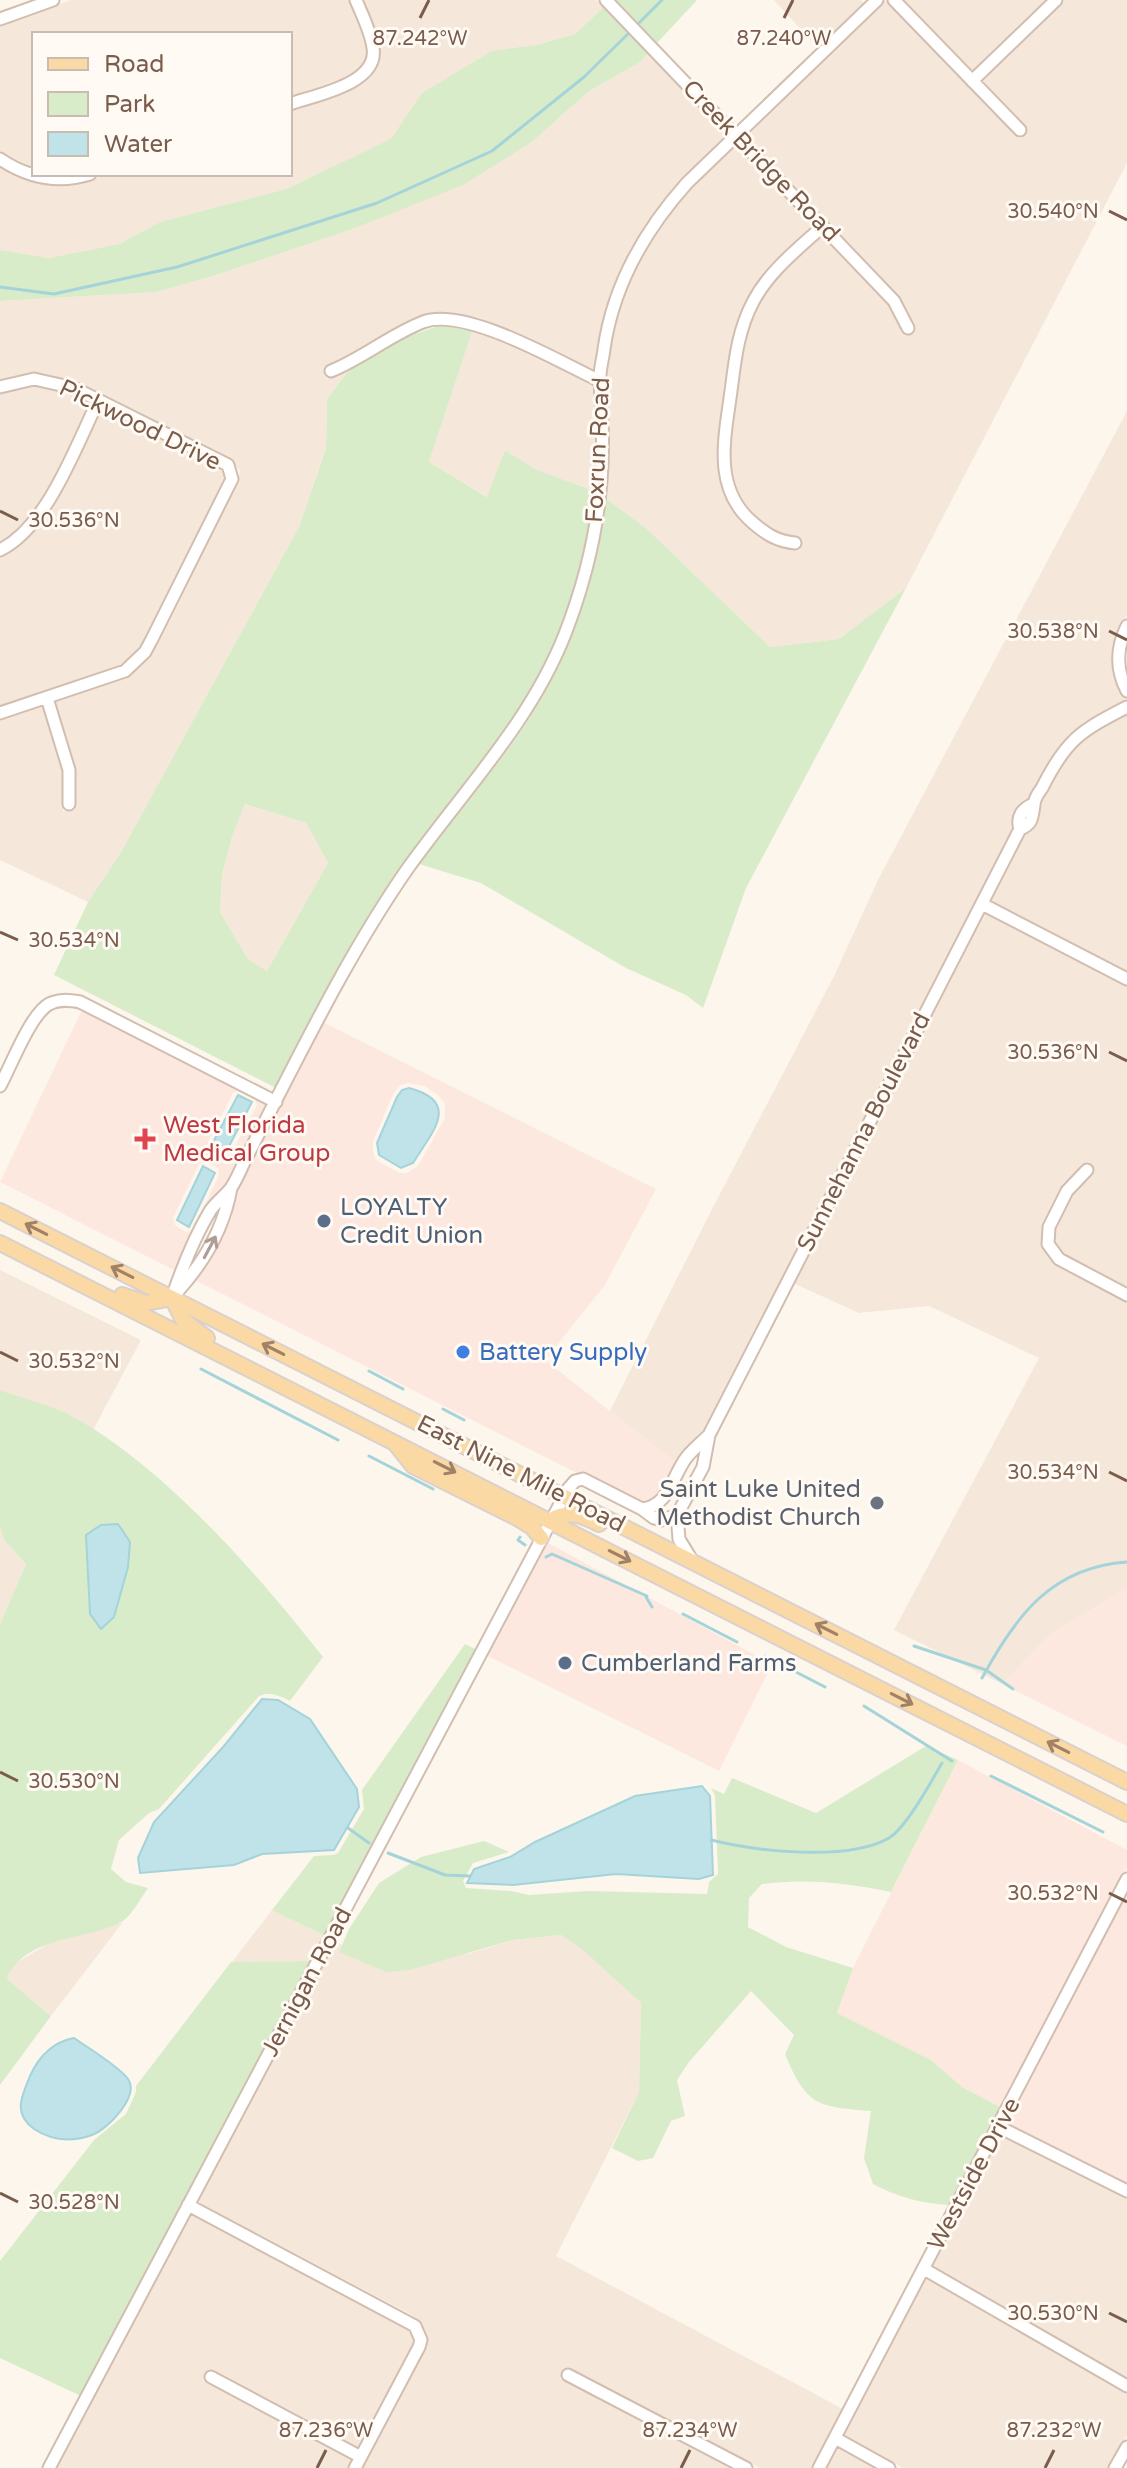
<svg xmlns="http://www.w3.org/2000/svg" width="1127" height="2468" font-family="'Varela Round',sans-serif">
  <rect width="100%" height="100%" fill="#fdf6ec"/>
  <path fill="#f5e8da" d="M71,0h279l17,49v9l-3,8 -12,9 -62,22v-63h-256v134l-34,-17v-125z
    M363,0h234l7,7 -29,27 -38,11 -114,48 -31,46 -106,50 -126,33 -41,22 -70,14 -49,-8v-83l23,12 35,6 28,-3 22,-8h182v-64l66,-23 18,-16 5,-13v-13z
    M774,0h87l4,4 -47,44z
    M886,0l134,139 8,-10 -47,-48 84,-81h62v163l-221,425 -67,51 -69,8 -124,-119 -41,-30 5,-65 -4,-56 6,-38 11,-43 10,-24 26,-45 32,-40 44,-43 79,82 -53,52 -21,37 -8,27 -15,108 2,30 12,28 26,27 18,12 24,3 2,-12 -20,-3 -16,-10 -24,-25 -10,-24 -2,-25 14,-109 13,-35 22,-31 44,-42 67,72 16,30 11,-7 -17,-32 -154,-162z
    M903,0h145l-76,73z
    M648,53l79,82 -61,63 -31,46 -23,49 -12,44 -5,35 -114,-54 -39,-6 -18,3 -21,10 -53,31 -26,11 3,12 22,-9 -22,29 -1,48 -27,80 -178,325 -33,50 -88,-42v-140l43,-14 20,66v39l12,-1v-42l-20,-66 71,-25 23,-21 89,-174 2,-11 -10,-12 -153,-77 -36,-9 -22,2 -19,6v-80l156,-9 57,-16 137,-46 38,-16 145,-73 56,-50 51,-29z
    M473,329l122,57 3,49 -4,56 -59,-22 -30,-19 -17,47 -59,-35z
    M39,386l33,8 18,10 -52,104 -12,16 -26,20v-150z
    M100,410l124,61 3,7 -80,158 -15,22 -9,7 -123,42v-150l21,-12 27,-31z
    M1127,411v203l-11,23 -4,26 6,24 8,14 -42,21 -15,13 -18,22 -21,42 -14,11 -3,20 -208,404 -104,200 -25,29 -66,-52 99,-196 125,-239 45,-98z
    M1127,714v258l-137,-71 33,-66 14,-12 3,-19 21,-41 28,-30z
    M245,804l61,19 22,40 -61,108 -19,-12 -28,-47 2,-36 10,-39z
    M984,913l143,73v302l-65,-34 -8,-12 1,-13 17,-35 23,-23 -6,-9 -17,13 -10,13 -20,46 1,14 12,17 72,38v285l-76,46 -49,50 -108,-54 145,-272 -110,-52 -70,7 -66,-30z
    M0,1270l141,70 -48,90 -20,-14 -73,-26z
    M0,1527l4,13 22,24 -26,60z
    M272,1910l53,26 -13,25 -80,1z
    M123,1922l-72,94 -44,-37 5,-14 36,-21z
    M561,1935l22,14 58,54 -2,89 -83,164 287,153 -31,59h-52l-194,-101 -6,11 172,90h-370l63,-119 2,-11 -3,-10 -12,-13 -216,-114 139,-260 7,4 -3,7 129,2 45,-14z
    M1001,2135l126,63v181l-195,-113z
    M190,2213l221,118 3,14 -55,103 -150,-79 -6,11 150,80 -4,8h-293z
    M926,2277l201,117v41l-18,33h-206l-60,-33z
    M836,2447l39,21h-50z"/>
  <path fill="#fde8e0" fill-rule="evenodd" d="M82,1010l157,80 -6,3 -25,49 2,7 13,8 8,-3 26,-49 -2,-6 13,6 -40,75 -22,26 -30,65 -176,-89zM206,1161l12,7 1,7 -25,54 -8,3 -11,-7 -2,-7 26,-54z
    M323,1022l333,167 -51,96 -60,75 131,103 -19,34 -6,4 -7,1 -58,-29 -7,1 -384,-194 8,-9 28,-51 8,-34zM408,1083l17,3 14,10 6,8v14l-27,48 -11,7h-8l-23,-13 -3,-8v-10l20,-48 7,-9z
    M546,1542l226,122 -53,107 -231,-115z
    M1127,1588v158l-125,-62 49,-50z
    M958,1760l169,90v16l-125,242 -40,-21 -31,-27 -94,-47 16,-45z
    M1127,1891v292l-120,-60z"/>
  <path fill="#d8ecc9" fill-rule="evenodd" d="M616,0h81l-40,43z
    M604,7l44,46 -8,9 -51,29 -56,50 -70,44 -113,45 -137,46 -57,16 -156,9v-51l49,8 70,-14 41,-22 126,-33 105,-50 31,-46 70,-42 45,-6 38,-11z
    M441,325l32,4 -44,133 58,35 18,-47 30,19 59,22c-11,80 -34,158 -78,227 -34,52 -79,98 -114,149 -48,70 -88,146 -126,221l-222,-113 34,-73 33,-50 178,-325 27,-79 1,-49 22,-29 57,-33zM245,804l61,19 22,40 -61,108 -19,-12 -28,-47 2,-37 10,-38z
    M605,498l41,30 124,119 69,-8 67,-51 -160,300 -43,120 -17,-13 -60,-27 -145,-85 -62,-19c33,-46 72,-89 104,-136 46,-68 71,-150 82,-230z
    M0,1390c24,9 52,15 74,27 93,53 184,157 249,240l-33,44c-9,-5 -21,-10 -31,-5l-100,113 -10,4 -30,27 -8,29 15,13 22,6c-7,10 -17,29 -27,34 -35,19 -98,14 -114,57l44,37 -51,69v-461l26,-60 -22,-24 -4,-13zM128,1567l-14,50 -13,12 -11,-15 -2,-19z
    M465,1644l12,6 -152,286 -53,-26 42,-54 19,-1 5,-2 26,-44 -2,-19z
    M926,1746l32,14 -67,132c-42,-9 -86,-14 -129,-8l-13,14 -1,29 38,20 67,21 -16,45 94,47 31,27 40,21 -54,97c-27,-2 -51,-8 -75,-21l-9,-26 7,-47c-54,-4 -65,-6 -86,-57l9,-19 -43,-44 -62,71 -12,18 8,36 -14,5 -18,37 -15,3 -26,-13 27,-56 2,-89 -59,-54 -21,-14 -48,5 -103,30 -24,2 -47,-20 10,-23 30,-46 42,-26 63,-16 25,11 -36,11 -10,18 3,7 45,3 18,4 59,-4 119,3 2,-12 9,-8 -3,-79 -4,-7 13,6 8,-16 84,35z
    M312,1961l-231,435 -81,-38v-97l94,-121 32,-26 10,-22v-6l95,-124z"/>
  <path fill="#bfe3e8" stroke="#a5d3da" stroke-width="2" d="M409,1088c53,14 23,44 4,75l-12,5 -22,-13 -2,-12 20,-46 5,-7z
    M238,1095l14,7 -26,50 -14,-8z
    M203,1166l12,7 -26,54 -12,-7z
    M118,1524l12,18 -2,25 -14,50 -13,12 -11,-15 -4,-79 15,-10z
    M262,1699l16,1 32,19 47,70 2,18 -25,43 -72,4 -28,11 -94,8 -2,-15 16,-36 70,-76z
    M702,1786l8,10 3,79 -14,4 -83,-5 -103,11 -46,-2 7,-14 36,-12 25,-15 100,-46z
    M74,2038c13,9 46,29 54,41 12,17 -20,50 -36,56 -20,7 -40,6 -58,-6 -21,-15 -13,-32 -4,-53 9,-20 23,-34 44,-38z"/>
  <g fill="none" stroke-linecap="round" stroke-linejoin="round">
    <path stroke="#a5d3da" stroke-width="3" d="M636,26l26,-26
      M0,287l54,7 123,-27 200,-64 115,-52 92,-74 47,-46
      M201,1369l137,71
      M369,1371l34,18
      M443,1409l21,11
      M369,1456l64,33
      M520,1537l-2,3 7,5
      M546,1557l6,-3 95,42
      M646,1597l6,10
      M683,1614l54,28
      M914,1646l72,24 27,19
      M765,1656l60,31
      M982,1678c33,-61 69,-111 145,-116
      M864,1706l88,55
      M991,1776l112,56
      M348,1828l21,15
      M711,1840c45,11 136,22 178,-2 17,-10 42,-56 53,-75
      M388,1853l57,22 25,1"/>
    <defs>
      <path id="minor" d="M606,0l288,301 14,27
        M894,0l126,130
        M0,19l53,-19
        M972,81l84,-81
        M290,104c25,-9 89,-20 83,-56 -2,-16 -11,-33 -17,-48
        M0,159c27,18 58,25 90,15
        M331,371c32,-13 59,-36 92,-49 42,-16 136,40 177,59
        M0,387l34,-8 40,9 154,77 4,14 -80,160 -7,13 -20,19 -125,42
        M795,543c-19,-2 -29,-9 -43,-21 -40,-35 -27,-85 -21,-131 4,-31 7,-61 22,-89 16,-31 45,-53 70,-76
        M0,550c47,-23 75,-102 98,-149
        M1127,626c-11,22 -11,44 0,65
        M47,698l22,72v34
        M1033,804c-11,5 -17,13 -13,25 13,-5 12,-12 14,-24 0,-6 5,-13 8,-17 24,-48 38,-57 85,-81
        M982,904l145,75
        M0,1086c11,-20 30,-71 49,-82 10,-5 20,-4 31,-2l196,100
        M1087,1170l-20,21 -18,36 -1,17 11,15 68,36
        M178,1291c27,-30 46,-63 53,-103
        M172,1298c10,-30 22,-60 38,-87 6,-9 15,-15 21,-23 6,-9 10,-19 14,-28 52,-99 99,-200 163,-292 55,-77 122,-145 157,-234 19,-49 32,-101 36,-153 3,-34 1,-67 -1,-100 -1,-10 3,-22 4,-32 9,-63 41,-119 83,-166l190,-183
        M642,1509c27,-3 30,-32 44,-51 6,-8 15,-15 23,-23
        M677,1515l2,24 14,23
        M999,2127l128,64
        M188,2205l227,121 6,14 -2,7 -64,121
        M924,2269l203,117
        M568,2375l178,93
        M211,2377l150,80
        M835,2438l54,30
        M49,2468l519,-979 7,-8 8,-2 59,30 12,9 8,2 15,-5 26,-48 6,-32 311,-606
        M819,2468l308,-589
        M1115,2468l12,-21"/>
      <path id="major" d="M0,1211l1127,571
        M0,1243l1127,571
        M122,1295l24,8 26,-5
        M172,1298l11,22 24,18
        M397,1446l16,20 104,52 15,9 9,11
        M551,1520c17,-10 31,-5 48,4"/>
    </defs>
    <use href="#minor" stroke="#d1beb0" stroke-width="15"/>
    <use href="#major" stroke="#dad1cd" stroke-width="18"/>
    <use href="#minor" stroke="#fff" stroke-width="11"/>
    <use href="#major" stroke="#fbd9a5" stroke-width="14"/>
  </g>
  <defs><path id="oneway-shaft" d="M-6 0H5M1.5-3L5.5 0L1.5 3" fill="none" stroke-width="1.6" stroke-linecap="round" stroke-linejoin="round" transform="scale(2)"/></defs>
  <g stroke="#a18267">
    <use href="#oneway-shaft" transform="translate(36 1229) rotate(-153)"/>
    <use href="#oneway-shaft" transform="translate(122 1272) rotate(-153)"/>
    <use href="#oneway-shaft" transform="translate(273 1349) rotate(-153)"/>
    <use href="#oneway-shaft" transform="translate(445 1467) rotate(27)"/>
    <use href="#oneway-shaft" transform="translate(620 1556) rotate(27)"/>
    <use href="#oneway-shaft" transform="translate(826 1629) rotate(-153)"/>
    <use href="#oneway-shaft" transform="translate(902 1699) rotate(27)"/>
    <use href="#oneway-shaft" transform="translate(1058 1747) rotate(-153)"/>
  </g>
  <use stroke="#af9d94" href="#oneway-shaft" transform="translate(210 1247) rotate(-62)"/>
  <path fill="none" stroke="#7a5c4d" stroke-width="3" d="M420,18l9,-18M784,18l9,-18M1109,211l18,9M0,511l18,9M1109,631l18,9M0,932l18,8M1109,1052l18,9M0,1352l18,9M1109,1472l18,9M0,1772l18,9M1109,1893l18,9M0,2193l18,9M1109,2313l18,9M317,2468l9,-18M681,2468l9,-18M1045,2468l9,-18"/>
  <path fill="#e0444e" stroke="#fffaf3" stroke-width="3" d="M141 1127h8v8h8v8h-8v8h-8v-8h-8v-8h8z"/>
  <g fill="#5c6f8a" stroke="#fffaf3" stroke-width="3">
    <circle cx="324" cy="1221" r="8"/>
    <circle cx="565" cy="1663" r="8"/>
  </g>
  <circle fill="#3f7fe0" stroke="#fffaf3" stroke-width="3" cx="463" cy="1352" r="8"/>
  <circle fill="#6b7280" stroke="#fffaf3" stroke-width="3" cx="877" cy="1503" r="8"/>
  <g text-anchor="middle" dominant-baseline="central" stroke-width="6" stroke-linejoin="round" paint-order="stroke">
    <g font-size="24" fill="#7a5c4d" stroke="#fffaf3">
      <text transform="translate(761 161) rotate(46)">Creek Bridge Road</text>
      <text transform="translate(140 425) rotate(26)">Pickwood Drive</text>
      <text transform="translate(598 450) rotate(-87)">Foxrun Road</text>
      <text transform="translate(864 1132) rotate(-63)">Sunnehanna Boulevard</text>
      <text transform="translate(521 1474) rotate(27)">East Nine Mile Road</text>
      <text transform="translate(307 1982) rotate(-62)">Jernigan Road</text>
      <text transform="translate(974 2174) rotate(-62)">Westside Drive</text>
    </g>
    <g font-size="24" fill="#be3a42" stroke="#fffaf3" text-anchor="start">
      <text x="163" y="1125">West Florida<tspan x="163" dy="28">Medical Group</tspan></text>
    </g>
    <g font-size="24" fill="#4e5e75" stroke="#fffaf3" text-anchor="start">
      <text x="340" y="1207">LOYALTY<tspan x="340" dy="28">Credit Union</tspan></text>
      <text x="581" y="1663">Cumberland Farms</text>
    </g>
    <g font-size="24" fill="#366cbe" stroke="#fffaf3" text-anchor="start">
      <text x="479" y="1352">Battery Supply</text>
    </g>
    <g font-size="24" fill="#5b616d" stroke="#fffaf3" text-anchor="end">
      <text x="861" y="1489">Saint Luke United<tspan x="861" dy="28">Methodist Church</tspan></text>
    </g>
  </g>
  <g font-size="20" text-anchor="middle" fill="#7a5c4d" stroke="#fffaf3" stroke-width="6" stroke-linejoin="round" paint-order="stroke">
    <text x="420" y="45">87.242°W</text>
    <text x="784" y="45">87.240°W</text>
    <text x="1053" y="218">30.540°N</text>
    <text x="74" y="527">30.536°N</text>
    <text x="1053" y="638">30.538°N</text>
    <text x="74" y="947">30.534°N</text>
    <text x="1053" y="1059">30.536°N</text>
    <text x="74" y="1368">30.532°N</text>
    <text x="1053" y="1479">30.534°N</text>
    <text x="74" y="1788">30.530°N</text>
    <text x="1053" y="1900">30.532°N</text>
    <text x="74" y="2209">30.528°N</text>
    <text x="1053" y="2320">30.530°N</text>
    <text x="326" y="2437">87.236°W</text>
    <text x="690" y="2437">87.234°W</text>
    <text x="1054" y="2437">87.232°W</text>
  </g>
  <rect x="32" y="32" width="260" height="144" fill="#fffaf3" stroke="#cabbb1" stroke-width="2"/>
  <rect x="48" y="58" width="40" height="12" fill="#fbd9a5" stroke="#cabbb1" stroke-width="2"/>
  <text x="104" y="72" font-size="24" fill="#7a5c4d">Road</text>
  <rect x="48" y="92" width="40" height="24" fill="#d8ecc9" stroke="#cabbb1" stroke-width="2"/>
  <text x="104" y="112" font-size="24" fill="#7a5c4d">Park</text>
  <rect x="48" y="132" width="40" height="24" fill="#bfe3e8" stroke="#cabbb1" stroke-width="2"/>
  <text x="104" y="152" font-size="24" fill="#7a5c4d">Water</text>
</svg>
